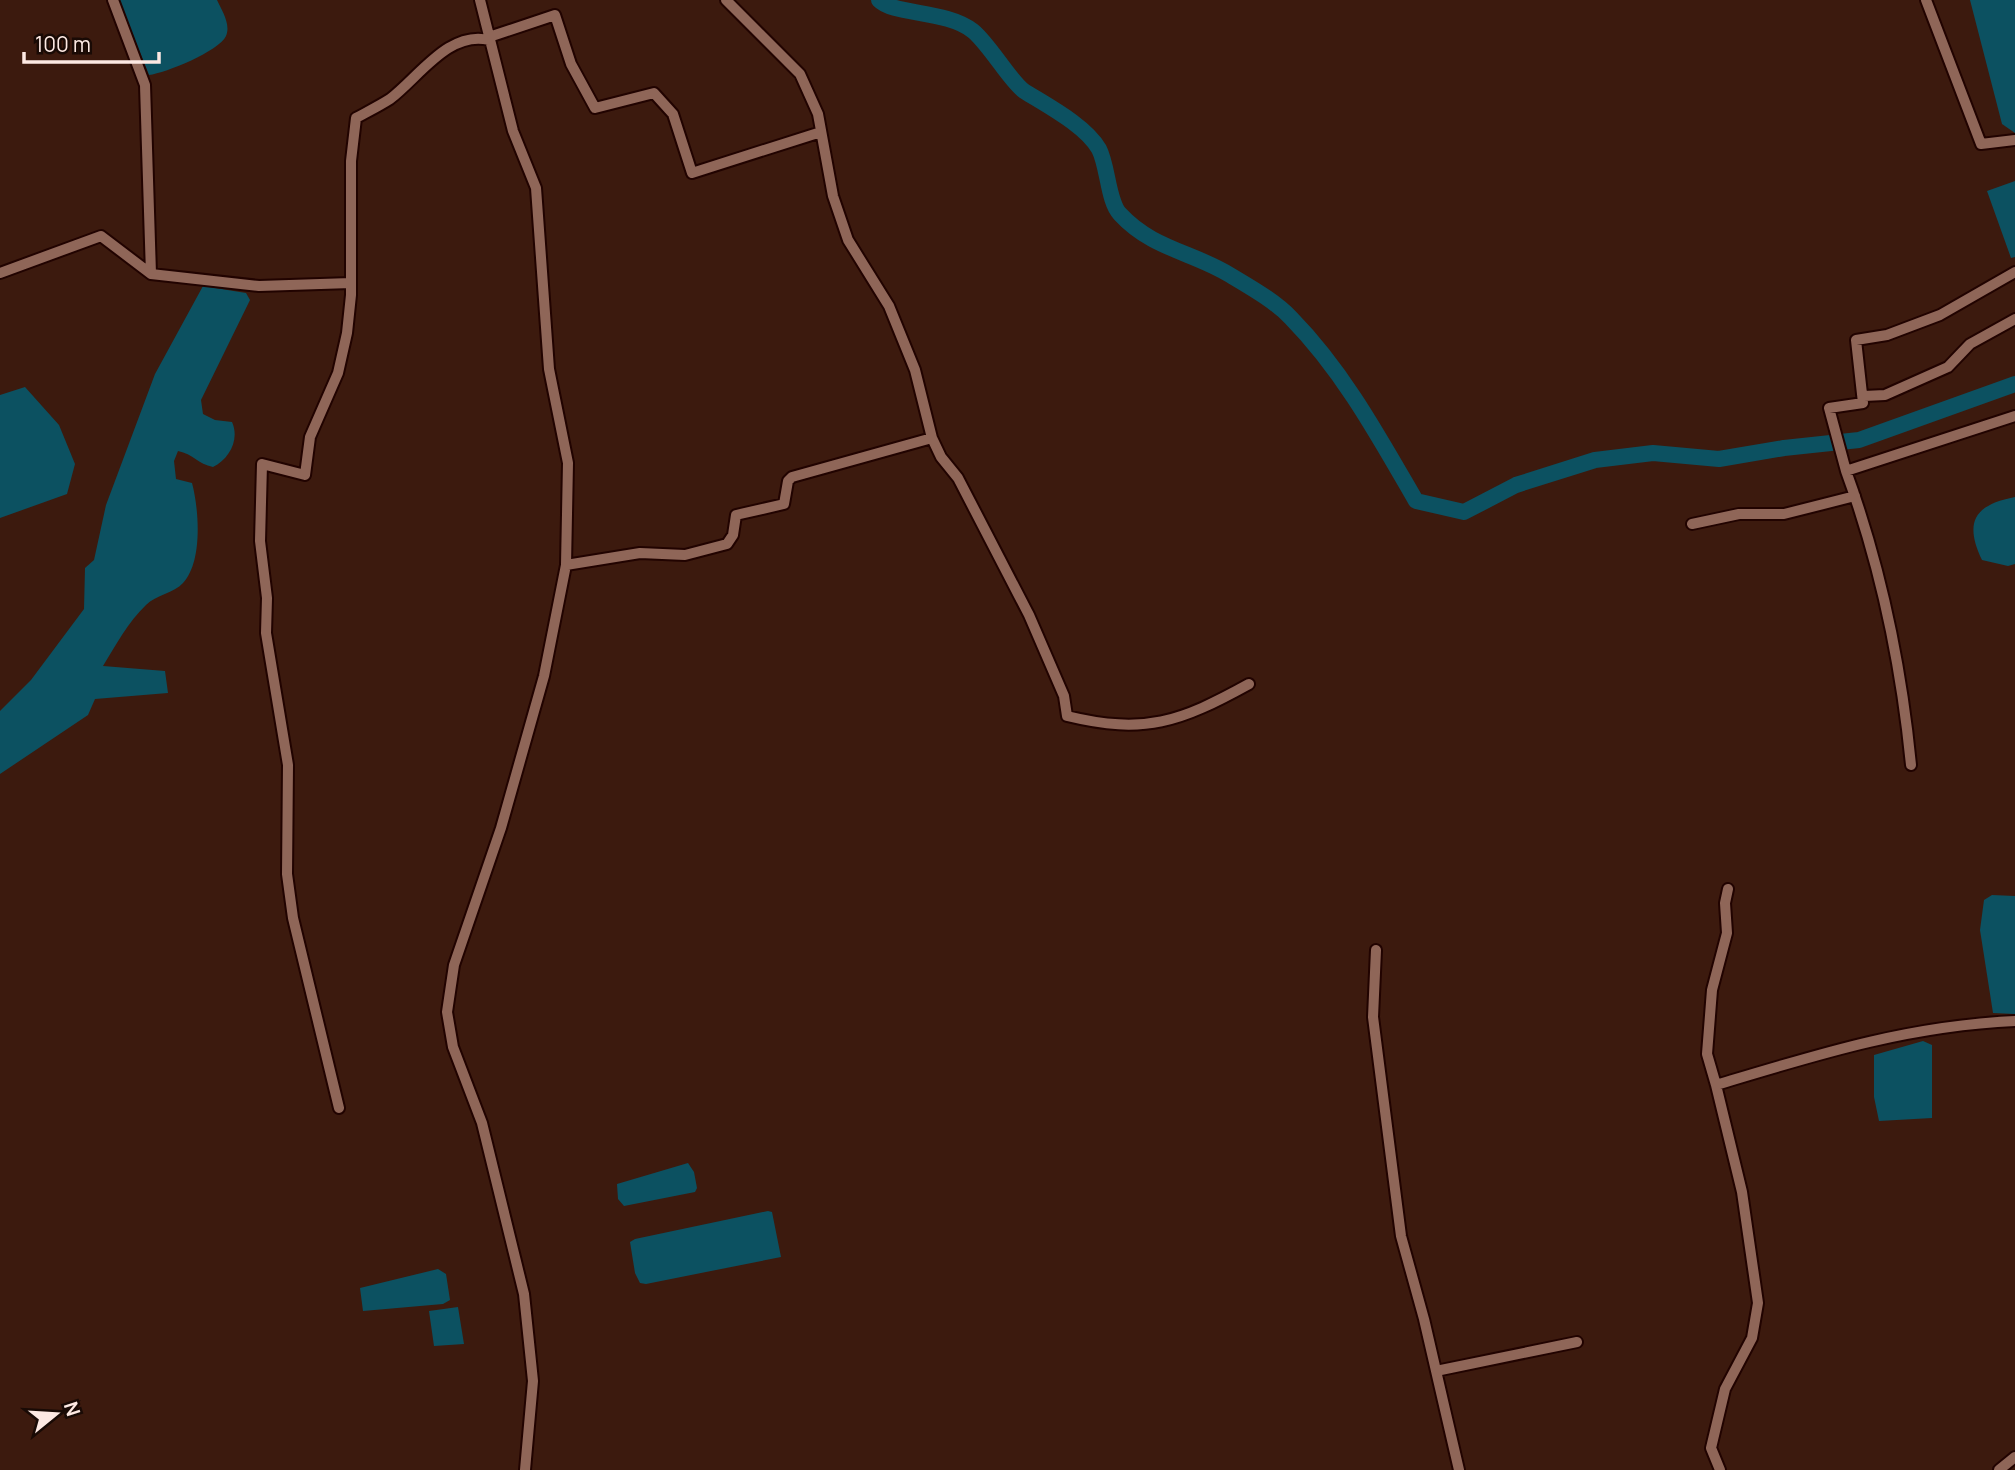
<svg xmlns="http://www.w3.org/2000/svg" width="2015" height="1470" font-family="Manrope,sans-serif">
  <rect width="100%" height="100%" fill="#3c1a0e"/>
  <path fill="#0c5161" d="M119,0h98c5,11 14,24 9,36 -7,15 -60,37 -77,39z
    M1970,0h45v133l-13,-9z
    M2015,181v76l-4,1 -24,-67z
    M203,286l43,7 4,7 -49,100 2,14 12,6 17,2c8,18 -3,37 -19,45 -15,-3 -20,-13 -35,-16l-4,10 2,18 16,4c7,26 11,79 -9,100 -9,10 -27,12 -37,22 -18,17 -30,40 -43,61l62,5 3,22 -73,6 -7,16 -88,59v-63l31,-31 53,-71 1,-41 9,-8 12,-55 49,-131z
    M25,387l34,38 16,39 -8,30 -67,24v-123z
    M2015,497v67l-7,2 -26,-6c-18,-38 -8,-55 33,-63z
    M1992,895l23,1v118l-22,-1 -13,-83 4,-30z
    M1923,1041l9,4v73l-53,3 -5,-24v-42z
    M688,1163l6,9 3,16 -2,4 -71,14 -6,-7 -1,-15z
    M768,1211l4,1 9,45 -135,27 -6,-1 -5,-10 -5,-31 5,-3z
    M438,1269l8,5 4,26 -7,4 -80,7 -3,-23z
    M458,1307l6,37 -30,2 -5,-35z"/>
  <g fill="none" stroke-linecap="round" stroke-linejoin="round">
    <path stroke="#0c5161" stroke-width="16" d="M879,0c14,15 68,10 94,31 17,14 37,50 51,60 22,14 61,34 75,58 9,17 9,53 21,65 32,35 73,38 110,61 20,12 45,26 61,43 52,53 88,119 125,183l48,11 52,-27 79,-25 58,-7 66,6 65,-11 75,-8 156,-56"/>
    <defs>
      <path id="street" d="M113,0l32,85 6,189
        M480,0l33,131 23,57 13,181 19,94 -2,102 -22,111 -43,152 -47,137 -7,47 6,35 29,76 42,171 9,87 -8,89
        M726,0l74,74 18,40 15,82 15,44 41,66 26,64 17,68 9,19 17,21 71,137 35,81 3,20c78,19 113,6 182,-32
        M1926,0l55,144 34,-4
        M489,37l66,-22 16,49 24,44 59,-15 19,21 19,59 129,-41
        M0,273l101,-37 50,38 108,12 92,-3
        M1864,396l21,-1 63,-28 22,-23 45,-25
        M1846,471l-17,-63 34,-5 -7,-63 31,-5 53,-20 75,-43
        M1692,524l47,-10h45l71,-18
        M566,565l74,-12 45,2 42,-11 6,-9 3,-20 48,-11 4,-23 4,-4 140,-39
        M1911,765c-10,-102 -30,-198 -65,-294l169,-55
        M1728,889l-3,14 2,30 -15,57 -5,64 9,31c103,-31 191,-59 299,-64
        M1376,950l-3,67 28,219 23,83 35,151
        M1716,1085l26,107 16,111 -6,35 -27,51 -14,59 9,22
        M339,1108l-46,-190 -6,-44 1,-109 -22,-132 1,-35 -7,-57 2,-77 43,11 5,-38 28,-64 9,-40 4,-38v-134l5,-43c11,-6 23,-12 34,-19 29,-22 59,-69 99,-59
        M1436,1371l141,-29
        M1999,1470l16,-13"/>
    </defs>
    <use href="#street" stroke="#210300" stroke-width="14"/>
    <use href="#street" stroke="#8f6658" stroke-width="10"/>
  </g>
  <g transform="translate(56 1414) rotate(72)" stroke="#190a05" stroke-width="5" paint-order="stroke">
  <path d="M0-5L12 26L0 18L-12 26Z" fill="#fde9e3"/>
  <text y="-10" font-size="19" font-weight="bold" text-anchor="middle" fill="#fde9e3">N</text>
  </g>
  <path d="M24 52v10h135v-10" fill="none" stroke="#fde9e3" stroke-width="3.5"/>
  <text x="35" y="52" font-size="21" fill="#fde9e3" stroke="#190a05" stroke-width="5" paint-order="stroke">100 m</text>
</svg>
